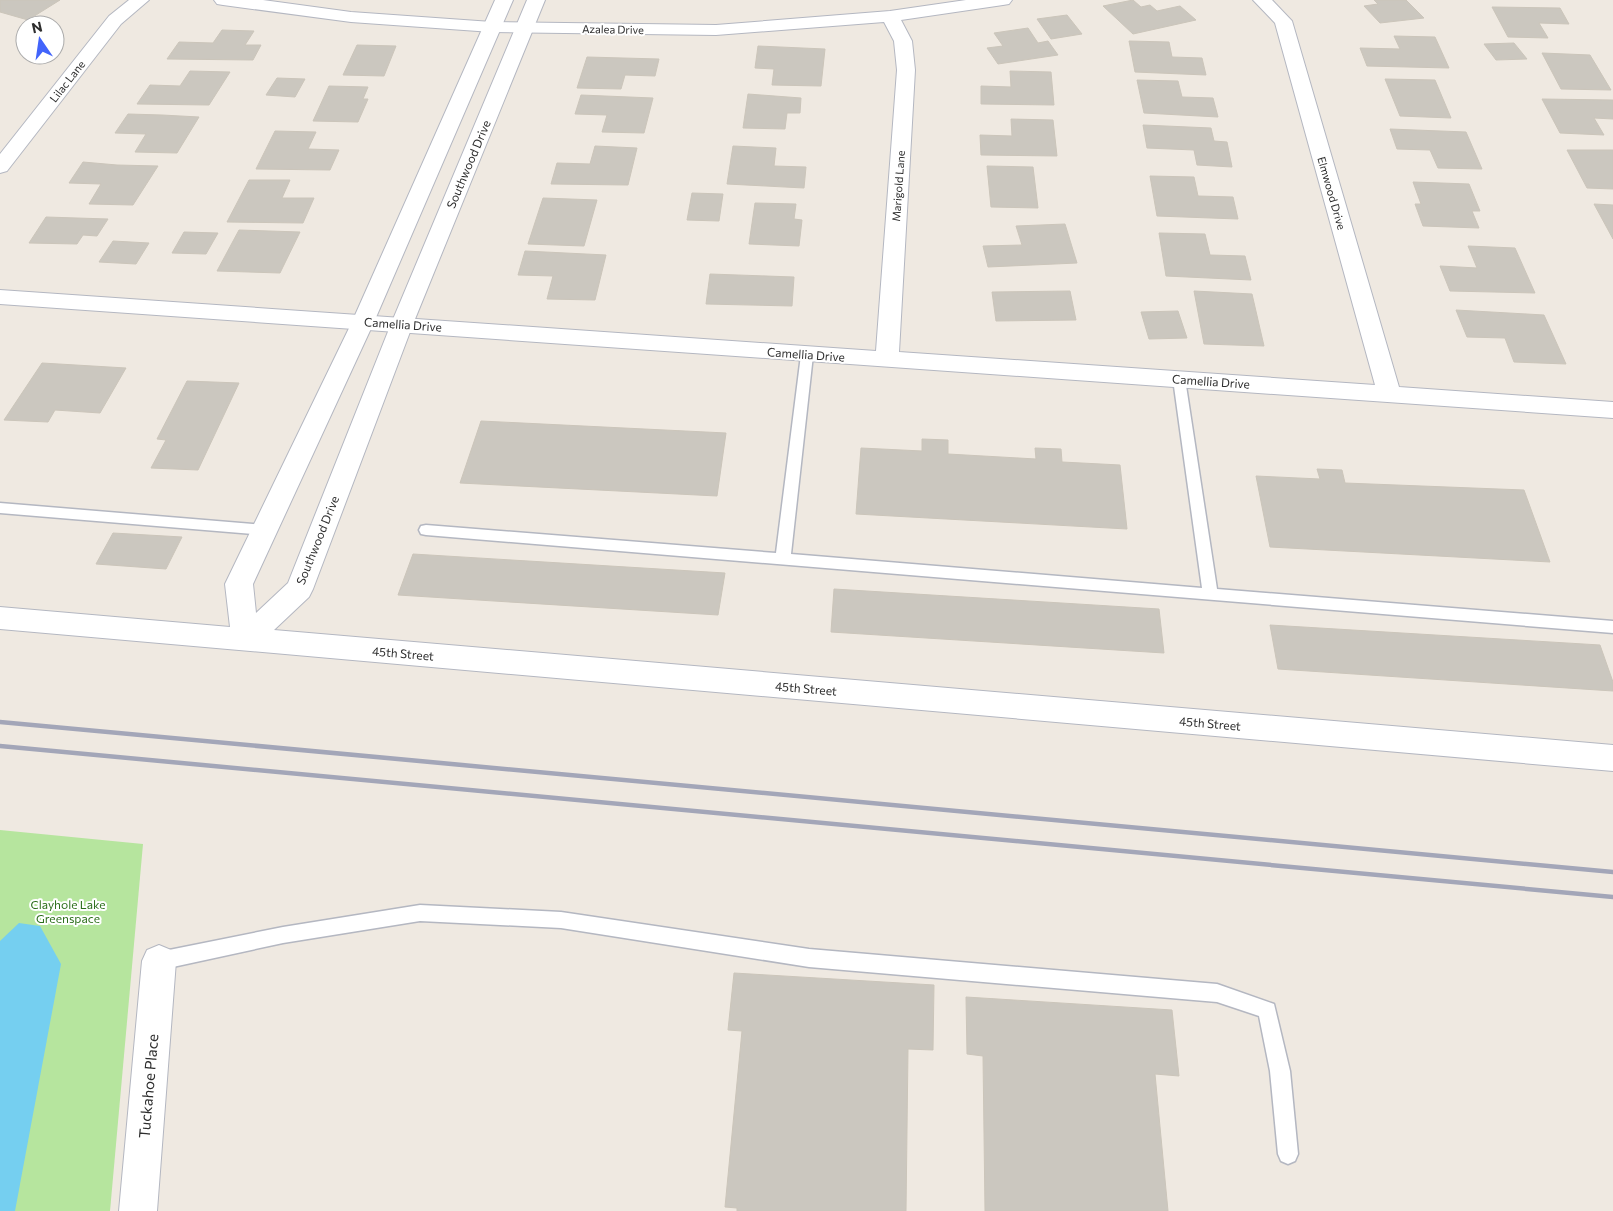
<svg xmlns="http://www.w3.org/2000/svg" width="1613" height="1211" font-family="Commissioner,sans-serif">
  <rect width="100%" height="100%" fill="#efe9e1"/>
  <path fill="#b6e59e" d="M0,830l143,14 -33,367h-110z"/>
  <path fill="#75cff0" d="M19,923l21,3 21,38 -46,247h-15v-270z"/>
  <path fill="#cbc7bf" stroke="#cbc5ba" d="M0,0h60l-32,20 -28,-8z
    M1133,0l8,7 9,-2 7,6 23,-5 16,14 -63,14 -30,-28z
    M1374,0h32l18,18 -44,5 -16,-17 14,-2z
    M1492,7l68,1 9,16 -30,-1 9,15 -40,-1z
    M1067,15l15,19 -31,5 -14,-20z
    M1028,28l10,15 10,-2 10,14 -60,9 -11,-16 16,-2 -9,-13z
    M222,30l32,1 -9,14h16l-8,15 -86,-1 12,-17 34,1z
    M1394,36l41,1 14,31 -82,-2 -7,-18 40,1z
    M1129,41l40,1 3,15 30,1 4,17 -71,-3z
    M1514,43l13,16 -31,1 -12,-16z
    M357,45l39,1 -12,30 -41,-1z
    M758,46l67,3 -4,37 -49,-1 2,-16 -19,-1z
    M1542,53l48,2 21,35 -50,-1z
    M587,57l72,2 -4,17 -30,-1 -4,14 -44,-1z
    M190,71l40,1 -21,33 -72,-1 13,-19 30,1z
    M1010,71l41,1 3,33 -73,-1v-18l30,1z
    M277,78l28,1 -10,18 -29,-2z
    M1385,79l50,1 16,38 -51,-2z
    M1137,80l41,1 4,16 31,1 5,19 -74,-4z
    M329,86l39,1 -5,12h5l-10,23 -45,-1z
    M748,94l53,4 -1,15h-13l-2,16 -42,-1z
    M581,95l72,3 -9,35 -42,-1 5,-17 -32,-1z
    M1542,99l71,1v19l-19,-1 10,17 -44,-2z
    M128,114l34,1 37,2 -22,36 -42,-1 11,-18 -31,-1z
    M1011,119l42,1 4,36 -76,-1 -1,-20 32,1z
    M1143,125l68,3 3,13 13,1 5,25 -35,-2 -3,-15 -47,-2z
    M1390,129l76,3 16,37 -44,-1 -8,-18 -33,-1z
    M275,131l41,1 -8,17 31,1 -9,20 -74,-1z
    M595,146l42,2 -9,37 -77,-1 6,-21 33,1z
    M733,146l43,2 -2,18 32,1 -2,21 -77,-4z
    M1567,150h46v39l-26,-1z
    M83,162l34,3 41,1 -25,39 -44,-1 12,-20 -32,-1z
    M987,166l46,1 5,41 -47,-1z
    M1150,176l44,1 4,19 35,1 5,22 -81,-3z
    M249,180h41l-8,18h32l-11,25 -76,-1z
    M1413,182l56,2 11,27h-8l7,17 -56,-2 -8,-22h6z
    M692,193l31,1 -4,27 -32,-1z
    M543,198l54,2 -13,46 -56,-2z
    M755,203l41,1 -2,15 8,1 -3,26 -50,-2z
    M1594,204l19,1v34z
    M46,217l62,2 -11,17 -14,-1 -6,9 -48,-1z
    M1065,224l12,39 -89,4 -5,-21 39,-1 -6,-19z
    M239,230l61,2 -20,41 -63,-2z
    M184,232l34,1 -12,21 -34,-1z
    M1159,233l46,1 5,21 35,1 6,24 -85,-4z
    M113,241l36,2 -13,21 -37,-2z
    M1468,246l47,2 20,45 -85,-2 -10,-25 37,2z
    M525,251l81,4 -11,45 -48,-1 6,-23 -35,-1z
    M710,274l84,3 -2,29 -86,-2z
    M1070,291l6,29 -80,1 -4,-29z
    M1194,291l58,3 12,52 -60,-2z
    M1456,310l88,5 22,49 -52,-2 -9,-24 -38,-1z
    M1178,311l9,27 -38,1 -8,-27z
    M42,363l84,5 -26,45 -45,-3 -7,12 -44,-2z
    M187,381l52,2 -41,87 -47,-2 15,-28 -9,-1z
    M481,421l245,12 -9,63 -257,-13z
    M922,439l26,1v14l88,5 -1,-11 26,1 1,13 58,3 7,64 -271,-15 5,-66 61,3z
    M1317,469l25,1 3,13 179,7 26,72 -280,-15 -14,-71 64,3z
    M113,533l69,4 -16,32 -70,-5z
    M413,554l312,19 -7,42 -320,-20z
    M834,589l325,20 5,44 -333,-21z
    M1270,625l330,20 13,37v9l-335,-22z
    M734,973l200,12 -1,65 -25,-1 -2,162h-169v-3l-12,-1 17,-176 -14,-1z
    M966,997l206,13 7,66 -24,-2 13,137h-183l-2,-155 -16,-2z"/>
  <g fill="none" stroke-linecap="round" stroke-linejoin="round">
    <defs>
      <path id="lane" d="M807,351l6,4 -22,199 411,34 -29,-209 6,-4 6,4 32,210 396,32v12l-1187,-98 -5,-1 -2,-4 2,-4 5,-1 350,28 25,-198z
        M0,503l265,22 5,1 2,4 -2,4 -5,1 -265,-22z
        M420,905l141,7 248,37 408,35 57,20 16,67 8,83 -3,7 -7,3 -7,-3 -3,-7 -8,-83 -11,-55 -42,-14 -408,-35 -248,-39 -141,-7 -137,22 -124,27 -6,-3 -3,-6 3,-6 6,-3 124,-25z"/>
      <path id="street" d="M129,0h20l-28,24 -114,147 -7,2v-19l109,-138z
        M214,0h49l88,12 141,10 224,3 174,-14 76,-11h46l-3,4 -6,1 -102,15 11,21 3,29 -16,282 476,33 -100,-362 -22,-23h19l20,21 107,366 214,15v16l-1613,-114v-14l876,61 21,-281 -3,-29 -10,-19 -168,13 -224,-3 -141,-10 -128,-17 -6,-1z
        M159,945l12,5 5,11 -19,250h-38l23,-250 5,-11z"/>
      <path id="secondary" d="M495,0h18l-139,322 -121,262 3,29 32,-30 103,-259 136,-324h18l-132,324 -100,265 -4,8 -35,33 1339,115v26l-1613,-142v-22l230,20 -5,-43 127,-262z"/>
    </defs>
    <use href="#lane" stroke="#b4b7c1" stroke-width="3"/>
    <use href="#street" stroke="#b4b7c1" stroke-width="2"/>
    <use href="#secondary" stroke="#b4b7c1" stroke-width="2"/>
    <use href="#lane" fill="#fff" fill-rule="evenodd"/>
    <use href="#street" fill="#fff" fill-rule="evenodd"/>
    <use href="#secondary" fill="#fff" fill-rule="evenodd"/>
    <path stroke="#a3a6b8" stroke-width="4.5" d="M0,722l1613,150
      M0,746l1613,151"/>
  </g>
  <g text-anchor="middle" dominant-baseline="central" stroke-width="4" stroke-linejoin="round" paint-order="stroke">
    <g font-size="11" fill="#2e2e2e" stroke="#fff">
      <text transform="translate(613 29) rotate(1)">Azalea Drive</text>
      <text transform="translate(67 81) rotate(-52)">Lilac Lane</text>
      <text transform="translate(898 186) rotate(-86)">Marigold Lane</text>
      <text transform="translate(1332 193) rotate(74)">Elmwood Drive</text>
    </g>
    <g font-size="12" fill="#2e2e2e" stroke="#fff">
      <text transform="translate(468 164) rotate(-67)">Southwood Drive</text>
      <text transform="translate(403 324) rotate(4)">Camellia Drive</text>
      <text transform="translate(806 354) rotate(4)">Camellia Drive</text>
      <text transform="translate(1211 381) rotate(4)">Camellia Drive</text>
      <text transform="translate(317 540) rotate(-68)">Southwood Drive</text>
      <text transform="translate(403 653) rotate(5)">45th Street</text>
      <text transform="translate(806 688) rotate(5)">45th Street</text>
      <text transform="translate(1210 723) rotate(5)">45th Street</text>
    </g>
    <g font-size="12" fill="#2c6e1b" stroke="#fff">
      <text x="68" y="904">Clayhole Lake<tspan x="68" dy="14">Greenspace</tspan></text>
    </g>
    <g font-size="15" fill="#2e2e2e" stroke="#fff">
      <text transform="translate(148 1086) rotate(-85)">Tuckahoe Place</text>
    </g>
  </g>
  <g transform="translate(40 40) rotate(347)"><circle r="24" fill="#ffffff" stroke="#ababab"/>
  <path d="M0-4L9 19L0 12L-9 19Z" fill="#4264fb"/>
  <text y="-8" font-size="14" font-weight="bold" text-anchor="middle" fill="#2e2e2e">N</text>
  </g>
</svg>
